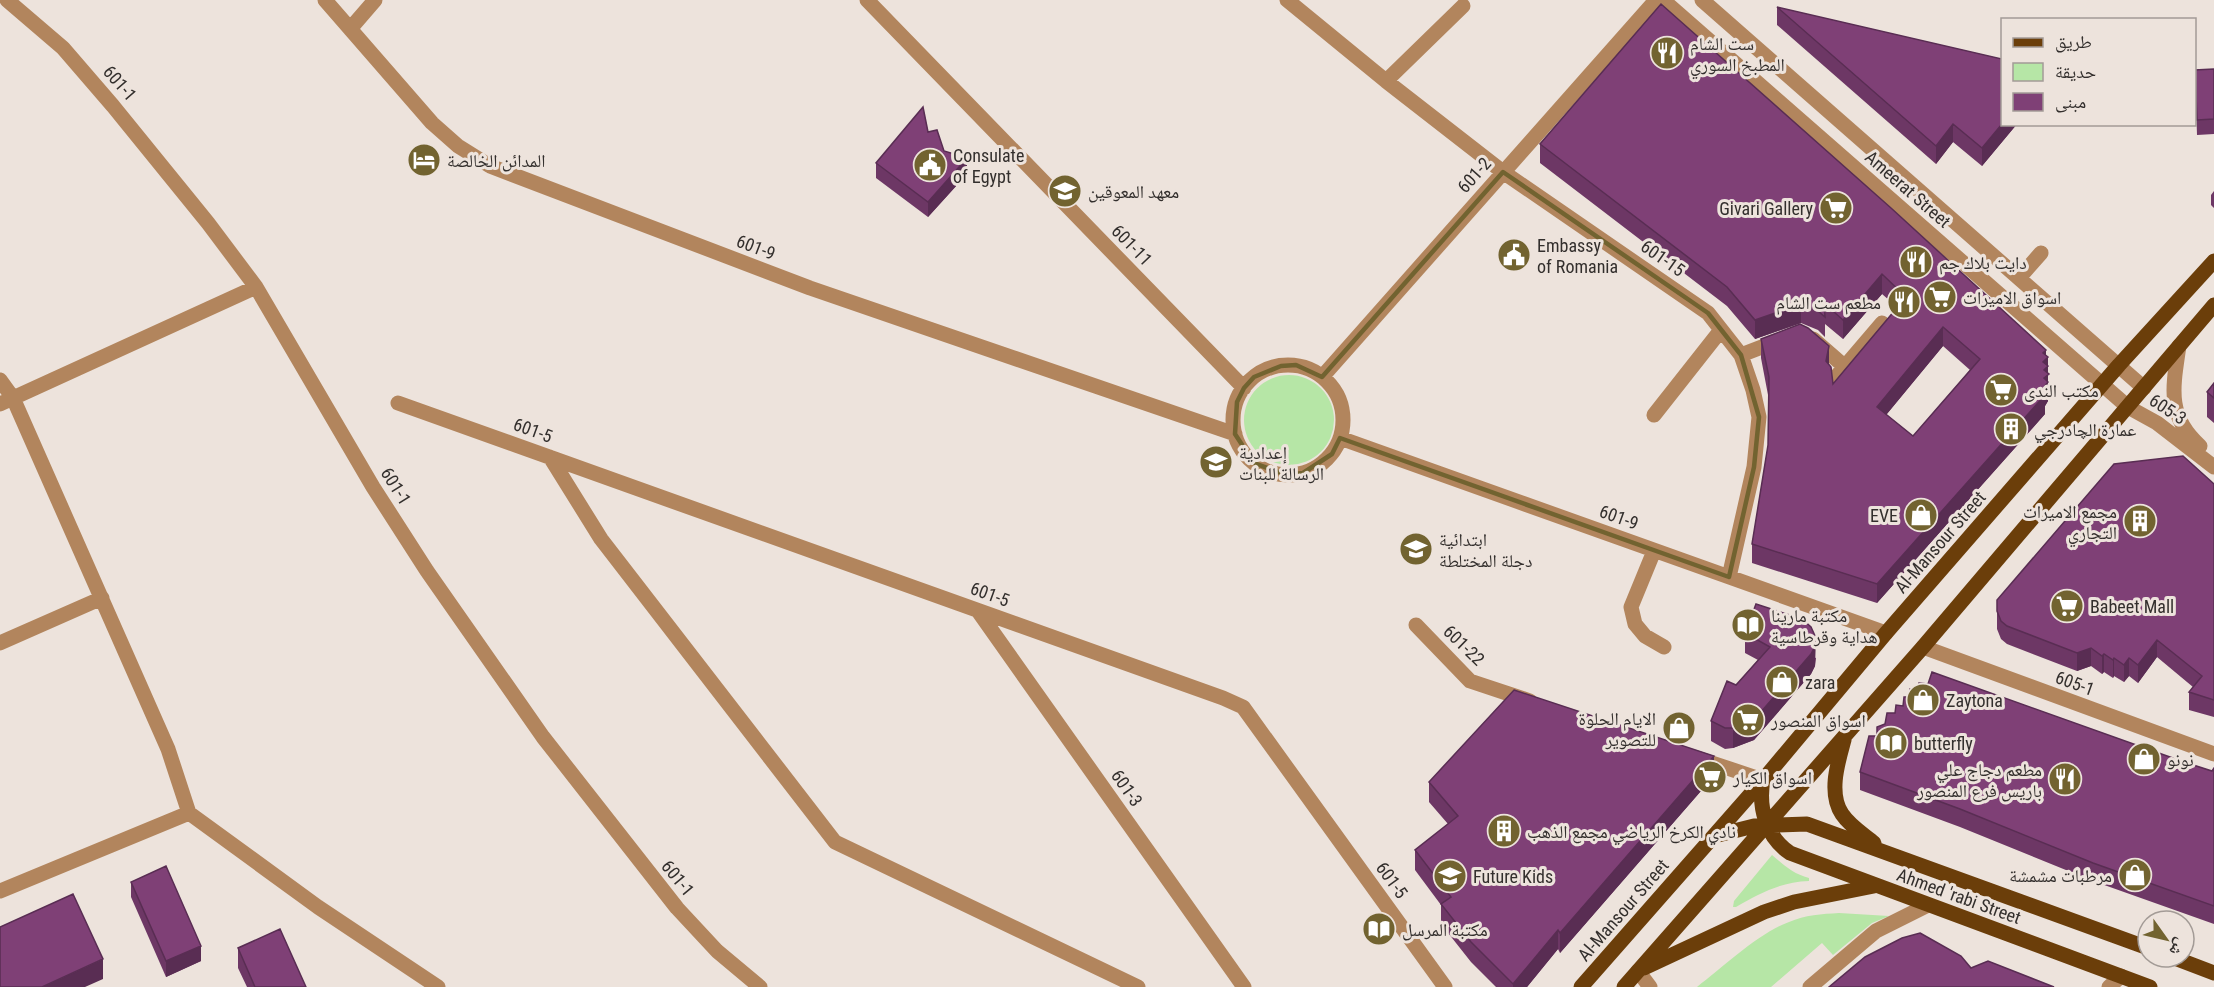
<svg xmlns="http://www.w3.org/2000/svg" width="2214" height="987" font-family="'Roboto Condensed','Noto Naskh Arabic',sans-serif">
  <rect width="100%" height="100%" fill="#ede3dc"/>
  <path fill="#b6e6a6" d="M1244 420a45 45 0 1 1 90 0a45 45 0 1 1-90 0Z
    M1772,855c12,10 21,19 37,23v3c-28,1 -49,12 -73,26h-3l1,-6z
    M1839,913l50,3 -17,7 -39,32 -11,-12 -51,44h-74c26,-20 62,-54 92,-65 16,-7 33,-8 50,-9z"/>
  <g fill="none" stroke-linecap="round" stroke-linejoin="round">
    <path stroke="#b2855d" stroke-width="15" d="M7,0l56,48 50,58 95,117 48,64 117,200 54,84 116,166 134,171 40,43 43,36
      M325,0l107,123 26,23 32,20 320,122 425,146
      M867,0l377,388
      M1287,0l99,81 117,91 205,141 33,42 12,35 6,27 -5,50 -25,110
      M1663,0l465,407 29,16 57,44
      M1702,0l442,388
      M350,29l25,-29
      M1386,81l77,-75
      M2019,278l22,-25
      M1813,339l31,27
      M2179,346c-6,41 -13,70 21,100
      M1741,355l39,-15
      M1233 420a55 55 0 1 1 110 0a55 55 0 1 1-110 0Z
      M1322,377l334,-377
      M1835,378l47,-55
      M0,380l13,18 155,351 21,64 129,94 120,80
      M398,403l825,295 20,9 202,280
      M0,404l256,-117
      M1654,415l67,-85
      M1340,438l546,195
      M550,457l51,82 234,303 303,145
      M1654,551l-23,56 4,17 10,12 19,11
      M978,611l266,376
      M1416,625l54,56 60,20
      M0,643l102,-45
      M1923,647l291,107
      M1697,758l66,22
      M0,891l189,-78
      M1638,971l12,16
      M1810,987l66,-56 52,-26
      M2109,987l12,-11"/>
    <path stroke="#6b3e0a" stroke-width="15" d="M1844,740c-6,22 -16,53 -2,74 8,12 21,20 32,29
      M1763,780c-5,27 3,57 27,73l360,134
      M1714,836l40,-10 53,-2 341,124
      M2172,957l42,16
      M1644,968l120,-56 30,-10 80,-16
      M1581,987l182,-207 123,-147 233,-268 95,-104
      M1624,987l299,-340 291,-342"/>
  </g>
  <path fill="#6d3765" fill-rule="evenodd" d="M1661,4l387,353v44l-3,5v8l-168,189 -125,-40v-19l16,-99v-50l-7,-37v-19l68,26 4,19 64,-77 -15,-13 -39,45 -18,-15v13l-7,-7 -17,-7 -46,16 -28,-33 -187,-143v-19zM1943,346l27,24 -57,66 -27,-21z
    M1777,7l225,117h15l-35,42 -29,-24 -17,22 -159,-139z
    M2214,69v65l-17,1 -2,-65z
    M928,132l16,19 23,23 -39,43 -52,-39v-15z
    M2214,191v17l-3,-3v-10z
    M2214,383v40l-7,-6v-25z
    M2214,484v233l-25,-7v-18l4,-5 -36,-30 -19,26 -9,-7 -5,6 -10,-6 -1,2 -9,-6 -2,2 -11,-8 -14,5 -70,-27 -6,-5 -4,-10v-29z
    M1745,633l71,25 -1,8 -4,8 -57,66 -21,8 -8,1 -14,-8v-20l25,-36 22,-25 -13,-7z
    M2184,762l28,9 2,-3v156l-121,-43 -133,-54 -100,-37v-18z
    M1714,776l-154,177 -2,-4 -31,38h-31l-25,-25 -30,-38v-19l-26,-35v-20l33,-26 -19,-22v-20z
    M131,882l70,79 -35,16 -35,-80z
    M238,948l68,39h-59l-9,-19z"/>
  <path fill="#592d53" d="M1953,124v18l-17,22v-18z
    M2002,124h15l-35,42v-18z
    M967,158v16l-39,43v-15z
    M1882,274v20l-39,45v-19z
    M1801,304v19l-46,16v-19z
    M1943,327v19l-66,80v-19z
    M1829,346v20l-3,-5z
    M2046,350v9l2,-2v44l-3,5v8l-168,189v-19l164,-193 2,-38z
    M1816,638l-1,28 -4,8 -57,66 -21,8v-20z
    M2157,640v17l-19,26v-18z
    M2091,648v18l-14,5v-18z
    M2104,654v18l-2,2v-18z
    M2114,658v18l-1,2v-18z
    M2129,658v18l-5,6v-17z
    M1714,756v20l-154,177v-20z
    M1558,930v19l-31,38h-14v-3z
    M201,946v15l-35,16v-16z
    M103,959v20l-18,8h-43z"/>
  <path fill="#7f4076" stroke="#592d53" stroke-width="1.5" fill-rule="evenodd" d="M1661,4l230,204 155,142 -3,3 5,4 -5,5 5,4 -4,4 5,4 -5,4 4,4 -7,9 4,4 -168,189 -125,-40 16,-99 1,-68 -8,-38 39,-15 8,4 21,18 -3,15 5,6 2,17 73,-87 -24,-23 -39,46 -19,-17 1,14 -7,-6 -17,-7 -46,16 -28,-33 -187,-143zM1943,327l37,32 -67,77 -36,-29z
    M1777,7l225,52v65l-20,24 -29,-24 -17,22z
    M2214,69v50l-17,1 -2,-50z
    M923,107l5,25 9,-2 7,21 23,7 -39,44 -52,-39z
    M2214,383v15l-7,-6z
    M2183,456l31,28v216l-25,-8 13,-16 -45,-36 -19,25 -9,-7 -5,7 -10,-7 -1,2 -9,-6 -2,2 -11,-8 -14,5 -70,-27 -6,-5 -4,-10v-11l117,-136z
    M1756,604l46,15 9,8 5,11 -1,8 -4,8 -57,66 -21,8h-8l-14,-7 16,-40 9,4 34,-38 -25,-14z
    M1932,672l252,90 28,9 2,-3v138l-121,-43 -133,-54 -100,-37 9,-36h8v-9l8,-3 2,-11h8l1,-8 7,1 1,-9h5l1,-8 9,1v-7l9,1z
    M1514,690l200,66 -154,177 -2,-3 -45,54 -42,-42 -30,-38 10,-7 -36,-47 43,-34 -29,-34z
    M166,866l35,80 -35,15 -35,-79z
    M73,894l30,65 -61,28h-42v-60z
    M280,929l26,58h-51l-17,-39z
    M1920,933l41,23 10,12 17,-7 66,26h-225l36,-30 37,-19z"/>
  <path fill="none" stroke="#726330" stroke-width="4.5" stroke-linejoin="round" d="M1503,172l205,141 33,42 18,62 -5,50 -25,110 -389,-139 -8,16 -29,19 -17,2 -32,-12 -19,-29 2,-32 7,-14 10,-11 27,-11 15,-1 26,12z"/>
  <defs>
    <symbol id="restaurant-disc" viewBox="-11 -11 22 22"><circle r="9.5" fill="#726330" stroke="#ede3dc"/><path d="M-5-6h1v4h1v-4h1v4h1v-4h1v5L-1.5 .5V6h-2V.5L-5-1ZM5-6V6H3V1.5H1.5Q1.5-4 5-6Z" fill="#fff"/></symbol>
    <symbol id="hotel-disc" viewBox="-11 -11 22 22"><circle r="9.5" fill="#726330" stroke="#ede3dc"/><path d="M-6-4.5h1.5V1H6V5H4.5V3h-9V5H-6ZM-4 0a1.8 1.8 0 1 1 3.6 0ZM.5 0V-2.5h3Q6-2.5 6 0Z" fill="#fff"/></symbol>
    <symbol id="civic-disc" viewBox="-11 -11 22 22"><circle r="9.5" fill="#726330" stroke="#ede3dc"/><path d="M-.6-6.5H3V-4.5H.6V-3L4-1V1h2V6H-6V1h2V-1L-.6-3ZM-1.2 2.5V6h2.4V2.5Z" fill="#fff"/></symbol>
    <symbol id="university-disc" viewBox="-11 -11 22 22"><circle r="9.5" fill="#726330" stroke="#ede3dc"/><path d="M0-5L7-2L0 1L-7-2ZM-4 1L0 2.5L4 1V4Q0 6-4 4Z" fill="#fff"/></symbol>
    <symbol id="supermarket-disc" viewBox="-11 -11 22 22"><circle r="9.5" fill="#726330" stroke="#ede3dc"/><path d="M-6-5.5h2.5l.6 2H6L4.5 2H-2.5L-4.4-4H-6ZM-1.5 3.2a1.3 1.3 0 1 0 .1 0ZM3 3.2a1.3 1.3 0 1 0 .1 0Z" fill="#fff"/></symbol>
    <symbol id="building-disc" viewBox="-11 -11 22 22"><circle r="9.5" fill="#726330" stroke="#ede3dc"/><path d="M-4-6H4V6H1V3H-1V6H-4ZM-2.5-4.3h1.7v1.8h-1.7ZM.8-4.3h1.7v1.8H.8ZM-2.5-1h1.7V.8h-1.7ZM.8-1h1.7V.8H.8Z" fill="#fff"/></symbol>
    <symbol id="school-disc" viewBox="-11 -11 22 22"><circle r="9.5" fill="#726330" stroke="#ede3dc"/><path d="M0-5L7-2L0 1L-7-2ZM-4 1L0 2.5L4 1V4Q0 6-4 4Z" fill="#fff"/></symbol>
    <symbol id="shop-disc" viewBox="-11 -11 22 22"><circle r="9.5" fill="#726330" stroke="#ede3dc"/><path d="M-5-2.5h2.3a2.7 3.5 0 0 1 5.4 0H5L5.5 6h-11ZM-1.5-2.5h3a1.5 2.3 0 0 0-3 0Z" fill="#fff"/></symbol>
    <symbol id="library-disc" viewBox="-11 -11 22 22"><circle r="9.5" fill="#726330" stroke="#ede3dc"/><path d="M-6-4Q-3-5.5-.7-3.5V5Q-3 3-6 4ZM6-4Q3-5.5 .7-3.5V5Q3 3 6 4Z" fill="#fff"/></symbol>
  </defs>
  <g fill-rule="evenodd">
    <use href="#restaurant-disc" x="1648" y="34" width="38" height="38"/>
    <use href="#hotel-disc" x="405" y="141" width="38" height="38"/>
    <use href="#civic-disc" x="911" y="146" width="38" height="38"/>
    <use href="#university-disc" x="1046" y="172" width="38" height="38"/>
    <use href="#supermarket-disc" x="1817" y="189" width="38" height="38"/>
    <use href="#civic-disc" x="1495" y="236" width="38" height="38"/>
    <use href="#restaurant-disc" x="1897" y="243" width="38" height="38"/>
    <use href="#supermarket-disc" x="1921" y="278" width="38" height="38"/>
    <use href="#restaurant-disc" x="1885" y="283" width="38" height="38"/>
    <use href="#supermarket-disc" x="1982" y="371" width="38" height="38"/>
    <use href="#building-disc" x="1992" y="410" width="38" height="38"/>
    <use href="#school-disc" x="1197" y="443" width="38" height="38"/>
    <use href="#shop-disc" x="1902" y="496" width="38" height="38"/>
    <use href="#building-disc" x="2121" y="502" width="38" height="38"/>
    <use href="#school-disc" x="1397" y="530" width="38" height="38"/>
    <use href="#supermarket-disc" x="2048" y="587" width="38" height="38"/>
    <use href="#library-disc" x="1729" y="606" width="38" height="38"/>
    <use href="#shop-disc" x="1763" y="663" width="38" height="38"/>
    <use href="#shop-disc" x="1904" y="681" width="38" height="38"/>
    <use href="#supermarket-disc" x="1729" y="701" width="38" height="38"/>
    <use href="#shop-disc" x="1660" y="709" width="38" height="38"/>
    <use href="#library-disc" x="1872" y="724" width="38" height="38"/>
    <use href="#shop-disc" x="2125" y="740" width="38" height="38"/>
    <use href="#supermarket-disc" x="1691" y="758" width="38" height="38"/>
    <use href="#restaurant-disc" x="2046" y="760" width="38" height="38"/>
    <use href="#building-disc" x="1485" y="812" width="38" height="38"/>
    <use href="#shop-disc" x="2116" y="856" width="38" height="38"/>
    <use href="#school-disc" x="1431" y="857" width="38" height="38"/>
    <use href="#library-disc" x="1360" y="910" width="38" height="38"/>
  </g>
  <g text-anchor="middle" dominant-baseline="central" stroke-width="6" stroke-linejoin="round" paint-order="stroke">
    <g font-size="18" fill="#332f2d" stroke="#ede3dc" text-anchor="start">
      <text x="1690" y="43">ست الشام<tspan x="1690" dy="21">المطبخ السوري</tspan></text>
      <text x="953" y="155">Consulate<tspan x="953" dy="21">of Egypt</tspan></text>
      <text x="447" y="160">المدائن الخالصة</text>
      <text x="1088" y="191">معهد المعوقين</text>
      <text x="1813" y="208" text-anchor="end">Givari Gallery</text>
      <text x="1537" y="245">Embassy<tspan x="1537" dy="21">of Romania</tspan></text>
      <text x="1939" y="262">دايت بلاك جم</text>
      <text x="1963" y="297">اسواق الاميرات</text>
      <text x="1881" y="302" text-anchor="end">مطعم ست الشام</text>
      <text x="2024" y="390">مكتب الندى</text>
      <text x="2034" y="429">عمارة الچادرجي</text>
      <text x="1239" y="452">إعدادية<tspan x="1239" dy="21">الرسالة للبنات</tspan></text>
      <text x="2117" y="511" text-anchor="end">مجمع الاميرات<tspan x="2117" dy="21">التجاري</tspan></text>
      <text x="1898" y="515" text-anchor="end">EVE</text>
      <text x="1439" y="539">ابتدائية<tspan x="1439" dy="21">دجلة المختلطة</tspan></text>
      <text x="2090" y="606">Babeet Mall</text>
      <text x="1771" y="615">مكتبة مارينا<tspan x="1771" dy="21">هداية وقرطاسية</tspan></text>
      <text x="1805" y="682">zara</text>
      <text x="1946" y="700">Zaytona</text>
      <text x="1656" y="718" text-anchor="end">الايام الحلوة<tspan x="1656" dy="21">للتصوير</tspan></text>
      <text x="1771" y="720">اسواق المنصور</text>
      <text x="1914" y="743">butterfly</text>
      <text x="2167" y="759">نونو</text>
      <text x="2042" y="769" text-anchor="end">مطعم دجاج علي<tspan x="2042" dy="21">باريس فرع المنصور</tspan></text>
      <text x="1733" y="777">اسواق الكيار</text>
      <text x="1527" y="831">نادي الكرخ الرياضي مجمع الذهب</text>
      <text x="2112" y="875" text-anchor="end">مرطبات مشمشة</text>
      <text x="1473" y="876">Future Kids</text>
      <text x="1402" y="929">مكتبة المرسل</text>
    </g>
    <g font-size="18" fill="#332f2d" stroke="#ede3dc">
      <text transform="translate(120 83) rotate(49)">601-1</text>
      <text transform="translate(1474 175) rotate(-48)">601-2</text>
      <text transform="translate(1908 189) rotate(41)">Ameerat Street</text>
      <text transform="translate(1132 245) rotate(46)">601-11</text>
      <text transform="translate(756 247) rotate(21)">601-9</text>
      <text transform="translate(1663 258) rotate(35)">601-15</text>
      <text transform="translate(2168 409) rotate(33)">605-3</text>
      <text transform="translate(533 430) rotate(20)">601-5</text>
      <text transform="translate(396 486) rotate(58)">601-1</text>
      <text transform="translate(1619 517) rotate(20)">601-9</text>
      <text transform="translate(1940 542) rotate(-49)">Al-Mansour Street</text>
      <text transform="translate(990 594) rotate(20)">601-5</text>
      <text transform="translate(1464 645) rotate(44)">601-22</text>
      <text transform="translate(2075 683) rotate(20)">605-1</text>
      <text transform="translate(1127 788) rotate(55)">601-3</text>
      <text transform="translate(678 878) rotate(51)">601-1</text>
      <text transform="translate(1392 880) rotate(54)">601-5</text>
      <text transform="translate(1959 896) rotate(20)">Ahmed 'rabi Street</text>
      <text transform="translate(1623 910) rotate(-49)">Al-Mansour Street</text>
    </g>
  </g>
  <rect x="2001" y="18" width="195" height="108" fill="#ede3dc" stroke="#a39b96" stroke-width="1.5"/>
  <rect x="2013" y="38" width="30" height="9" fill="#6b3e0a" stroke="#a39b96" stroke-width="1.5"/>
  <text x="2055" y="48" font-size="18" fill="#332f2d">طريق</text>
  <rect x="2013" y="63" width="30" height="18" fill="#b6e6a6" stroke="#a39b96" stroke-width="1.5"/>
  <text x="2055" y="78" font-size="18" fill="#332f2d">حديقة</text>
  <rect x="2013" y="93" width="30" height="18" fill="#7f4076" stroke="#a39b96" stroke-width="1.5"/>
  <text x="2055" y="108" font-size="18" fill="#332f2d">مبنى</text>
  <g transform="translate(2166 939) rotate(124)"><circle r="28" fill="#ede3dc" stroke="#a39b96" stroke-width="1.5"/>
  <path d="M0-4.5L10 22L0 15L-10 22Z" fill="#726330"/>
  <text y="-9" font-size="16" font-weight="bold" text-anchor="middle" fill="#332f2d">ش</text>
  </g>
</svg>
